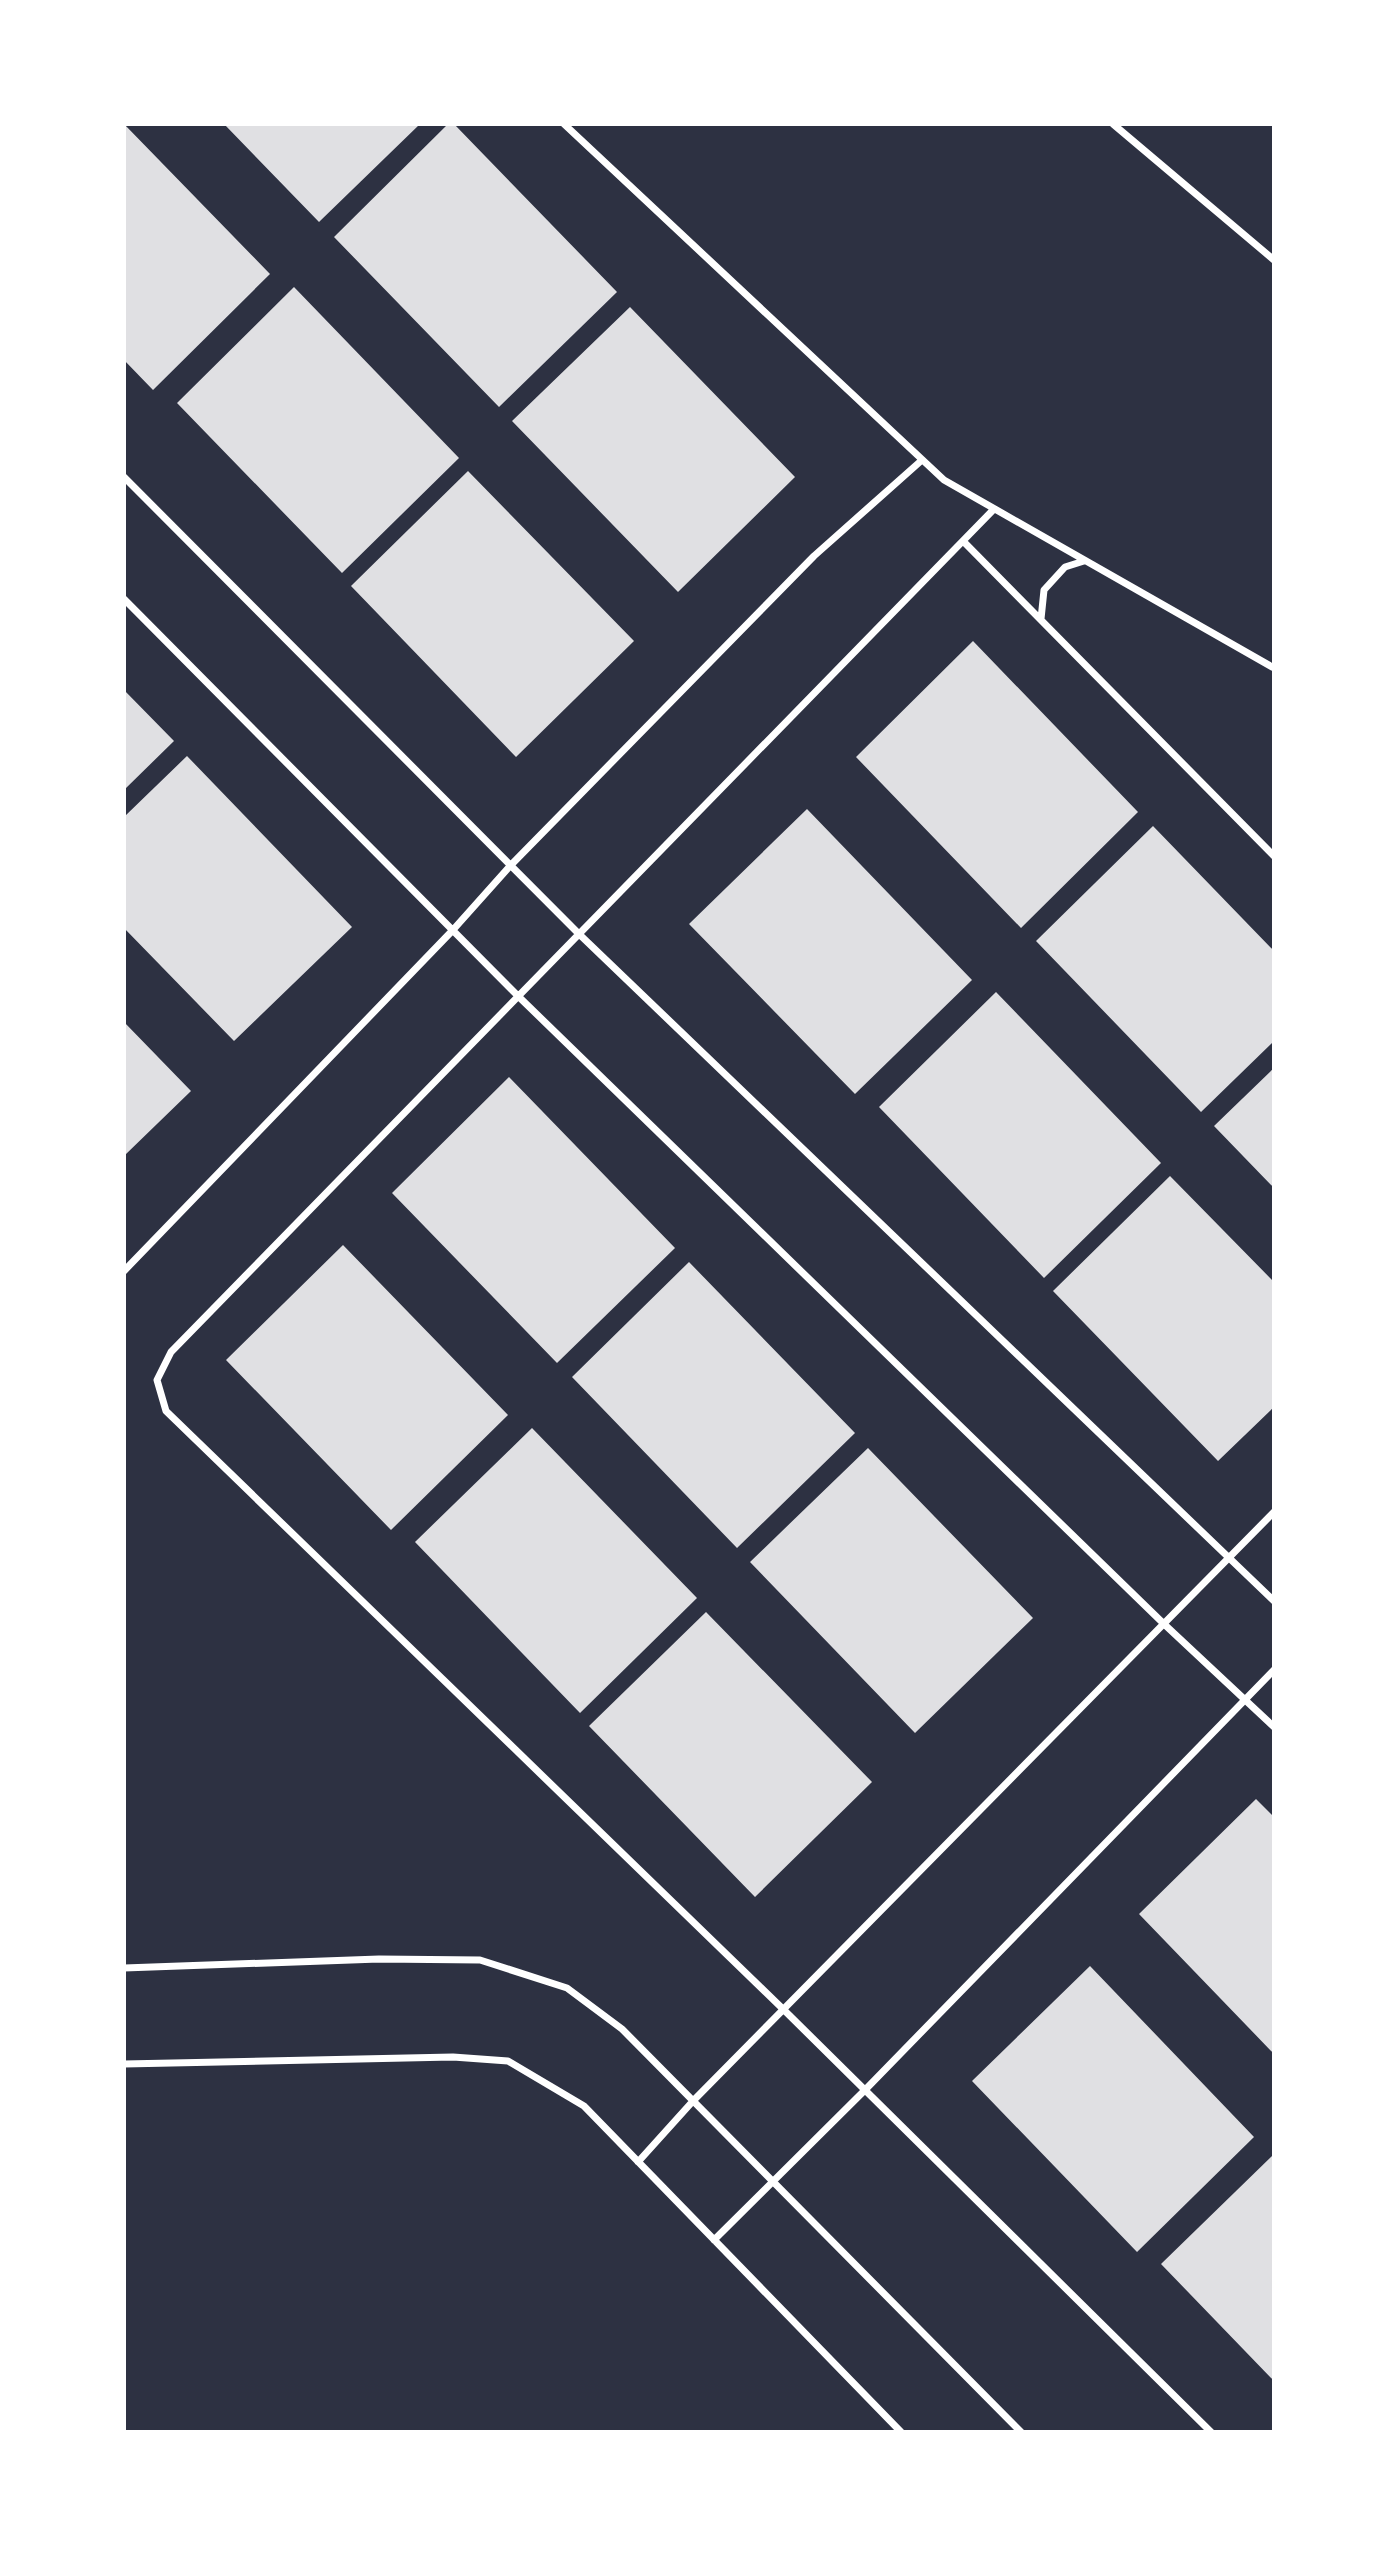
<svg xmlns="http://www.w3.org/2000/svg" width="1398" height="2556" font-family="'Alegreya Sans',sans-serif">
  <rect width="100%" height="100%" fill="#2d3142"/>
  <path fill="#e0e0e3" d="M124,124l146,150 -117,116 -29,-30z
    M224,124h196l-101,98z
    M448,124h6l163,168 -118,115 -165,-170z
    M294,287l165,171 -117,115 -165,-170z
    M630,307l165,170 -117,115 -166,-171z
    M468,471l166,170 -118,116 -165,-171z
    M973,641l165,171 -117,116 -165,-171z
    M124,690l50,51 -50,49z
    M187,756l165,171 -118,114 -110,-113v-111z
    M807,809l165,171 -117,114 -166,-170z
    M1153,826l121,125v90l-73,71 -165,-171z
    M996,992l165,171 -117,115 -165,-171z
    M124,1022l67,69 -67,65z
    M1274,1068v120l-60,-62z
    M509,1077l166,171 -118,115 -165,-170z
    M1170,1176l104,106v125l-56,54 -165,-170z
    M343,1245l165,170 -117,115 -165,-170z
    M689,1262l166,171 -118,115 -165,-171z
    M532,1428l165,170 -117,115 -165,-171z
    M868,1448l165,170 -118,115 -165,-171z
    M706,1612l166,170 -117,115 -166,-171z
    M1256,1799l18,18v237l-135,-140z
    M1090,1966l164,171 -117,115 -165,-171z
    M1274,2154v227l-113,-117z"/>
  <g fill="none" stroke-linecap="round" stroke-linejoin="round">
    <path stroke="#fff" stroke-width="7" d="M564,124l380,356 330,188
      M1113,124l161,136
      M124,477l455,457 695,667
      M994,509l-823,843 -14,28 9,31 618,599 427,422
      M963,541l311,315
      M124,599l394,397 646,628 110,103
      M1041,619l3,-29 21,-23 19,-6
      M124,1271l328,-340 58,-65 304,-310 108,-96
      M124,1968l255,-9 101,1 87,28 55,41 399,403
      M124,2064l329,-7 55,4 76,45 317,326
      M638,2162l55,-61 581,-589
      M714,2240l151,-150 409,-420"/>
  </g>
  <rect width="1398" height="2556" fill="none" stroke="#ffffff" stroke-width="252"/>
</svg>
